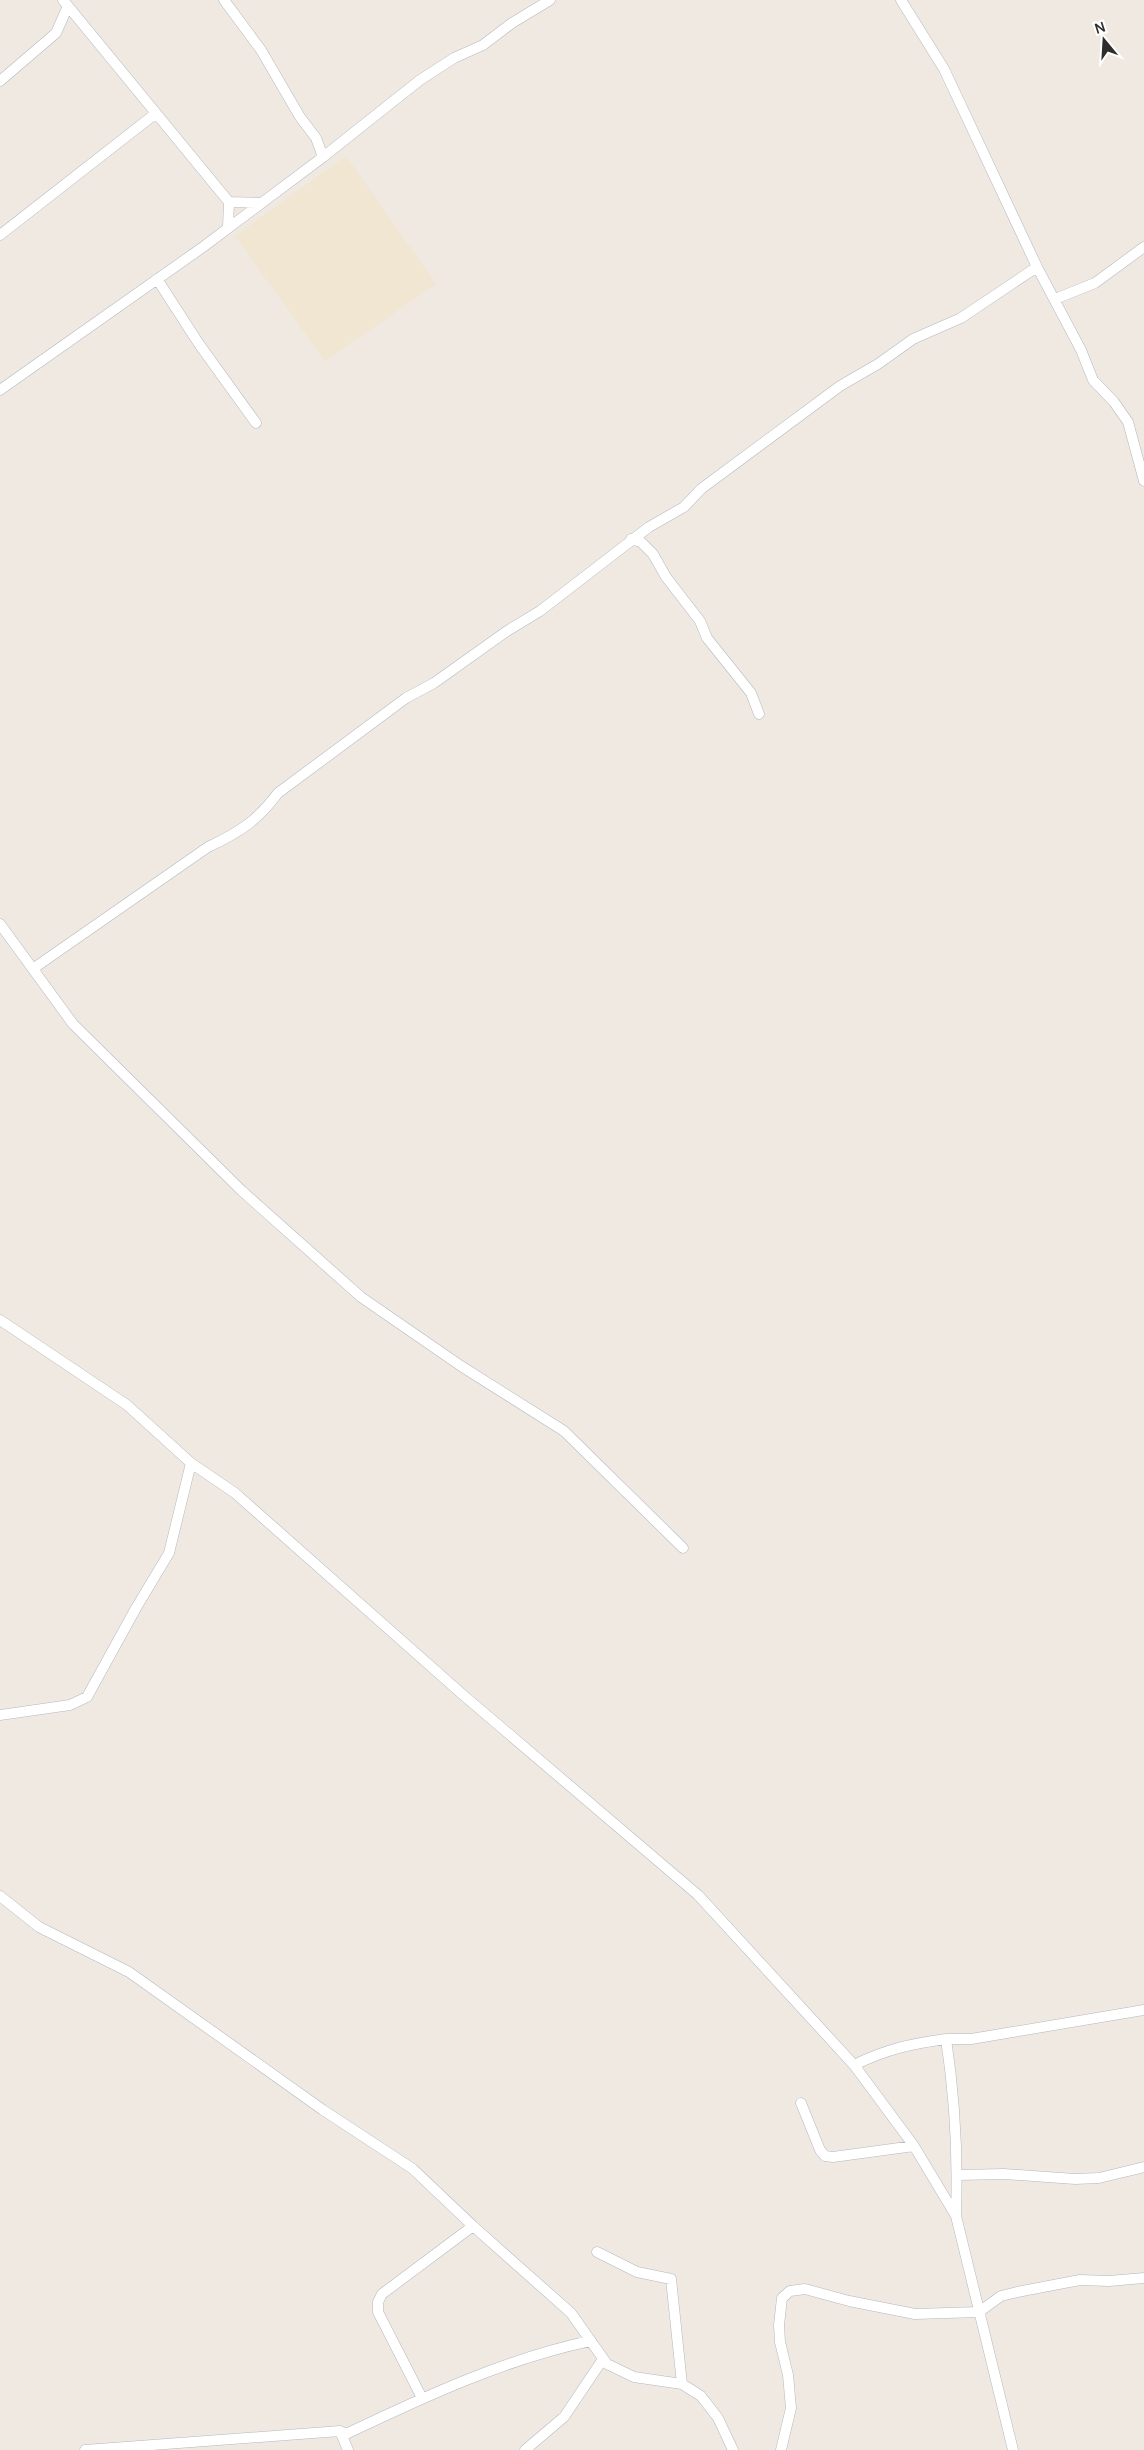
<svg xmlns="http://www.w3.org/2000/svg" width="1144" height="2450" font-family="Manrope,sans-serif">
  <rect width="100%" height="100%" fill="#efe9e1"/>
  <path fill="#f0e6d1" d="M346,156l90,128 -111,77 -90,-125z"/>
  <g fill="none" stroke-linecap="round" stroke-linejoin="round">
    <defs>
      <path id="minor" d="M63,0l166,202 -1,25
        M224,0l37,50 39,67 16,21 7,19
        M901,0l43,69 93,198 44,83 12,30 21,22 14,20 16,59
        M0,81l56,-48 12,-27
        M229,202l32,1
        M0,235l155,-121
        M157,279l42,65 57,79
        M1055,299l40,-16 49,-36
        M0,390l203,-143 120,-90 97,-77 34,-22 29,-13 29,-22 38,-23
        M631,539l10,3 12,12 13,23 34,44 7,17 44,55 8,21
        M0,924l73,100 169,167 119,106 100,69 103,65 119,117
        M34,968l174,-121c32,-15 49,-26 70,-54l128,-95 28,-15 73,-52 33,-20 109,-84 35,-20 17,-18 139,-103 38,-22 35,-25 48,-21 76,-51
        M0,1320l127,85 64,58 44,30 227,201 236,201 156,170 60,81 42,70 57,234
        M0,1715l70,-10 17,-8 49,-89 33,-55 22,-90
        M0,1896l39,31 90,45 194,138 90,59 60,57 98,87 36,51 27,13 48,7 19,12 17,22 15,32
        M854,2065c33,-16 56,-21 92,-26
        M801,2103l19,47 5,6 8,1 81,-11
        M958,2175l46,-1 71,5 24,-1 45,-11
        M956,2215c2,-59 -1,-117 -10,-176h25l173,-29
        M597,2252l40,20 34,7 11,105
        M422,2398l-44,-86v-10l4,-8 91,-68
        M340,2431l8,19
        M85,2450l255,-19 6,3c78,-37 159,-75 244,-93
        M525,2450l39,-33 39,-58
        M781,2450l10,-42 -3,-33 -8,-33 -1,-17 3,-27 8,-7 15,-2 44,12 66,13 64,-2 22,-16 16,-4 63,-12 29,1 35,-3"/>
    </defs>
    <use href="#minor" stroke="#b4b7c1" stroke-width="11"/>
    <use href="#minor" stroke="#fff" stroke-width="10"/>
  </g>
  <g transform="translate(1104 40) rotate(342)" stroke="#ffffff" stroke-width="4" paint-order="stroke">
  <path d="M0-4L9 19L0 12L-9 19Z" fill="#2e2e2e"/>
  <text y="-8" font-size="14" font-weight="bold" text-anchor="middle" fill="#2e2e2e">N</text>
  </g>
</svg>
